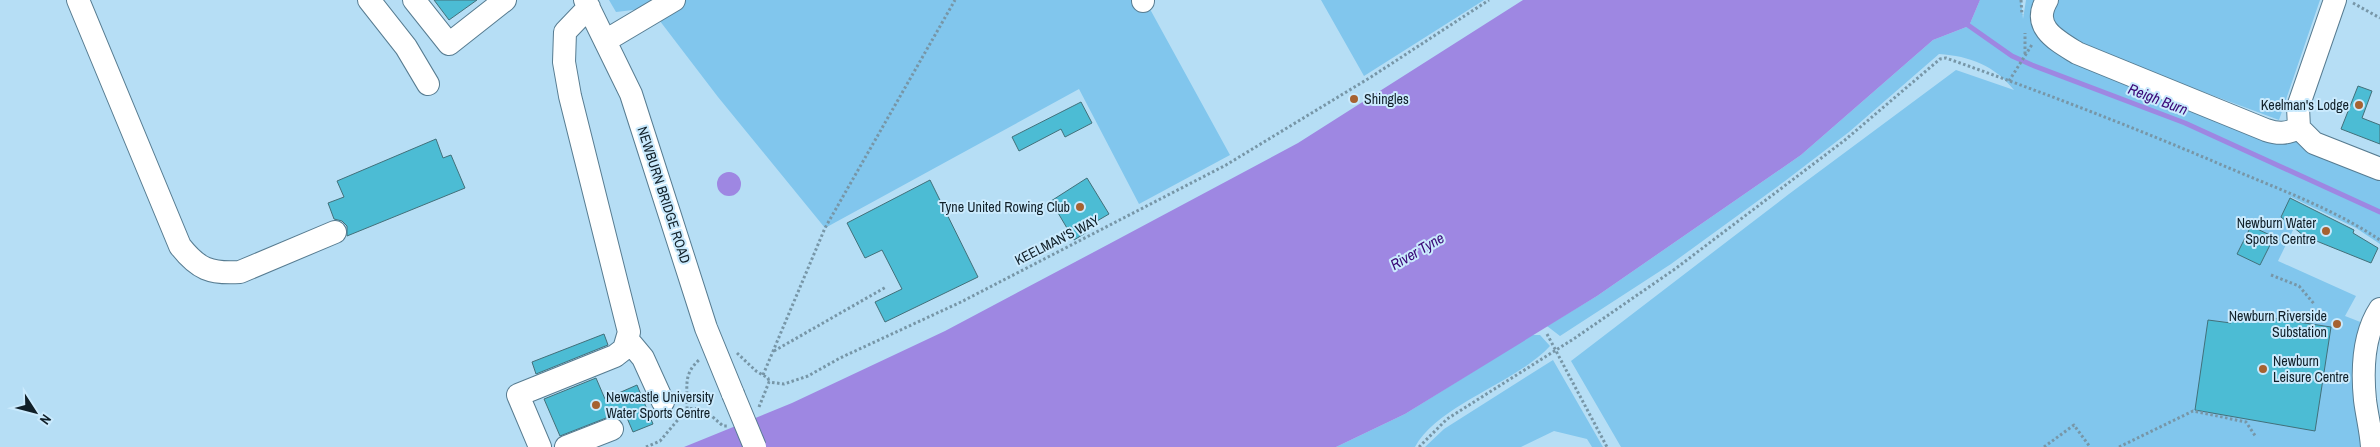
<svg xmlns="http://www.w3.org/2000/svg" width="2380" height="447" font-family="'Archivo Narrow',sans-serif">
  <rect width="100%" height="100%" fill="#b6def5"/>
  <path fill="#81c6ed" d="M609,0h536l85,155 -91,49 -60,-115 -254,139 -107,-131 -68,-89 -34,4z
    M1321,0h163l-120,76z
    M1980,0h41l2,19 3,-19h17l2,35 254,105 81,39v65l-24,-16 -65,-31 -10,20 13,11 -16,33 78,35 -11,20 18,7 1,124h-743l-50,-86 218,-167 167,-124 58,20c-19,-24 -44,-34 -75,-36l-90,78 -64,49 -114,83 -111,72 -13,-10 50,-30 204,-141 132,-115 36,-14z
    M2059,0h261l-41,120 -210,-78 -17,-14 1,-16z
    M1532,335h8l10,11c-34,37 -111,58 -135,101h-79l69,-33z
    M1553,360l50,87h-11l-5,-8 -33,-8 -33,16h-96l19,-18z"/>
  <path fill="#9e87e2" d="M1523,0h457l-11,26 -36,14 -132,115 -204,141 -192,118 -69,33h-652l108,-44 153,-72 164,-87 189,-101z
    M717 184a12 12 0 1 1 24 0a12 12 0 1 1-24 0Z"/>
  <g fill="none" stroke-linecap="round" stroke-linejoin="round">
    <path stroke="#9e87e2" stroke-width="5" d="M1965,23l47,33 20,9 153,58 195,89"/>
  </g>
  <path fill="#4cbcd4" stroke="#42707a" d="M434,0h43l-28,20z
    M2358,86l14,5 -10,27 18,7v19l-39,-15z
    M1081,102l11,21 -27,14 -4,-8 -42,22 -7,-14z
    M436,139l7,19 8,-3 14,33 -118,48v-10l-5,-5 -8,-2 -6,-16 16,-6 -7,-16z
    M1087,178l22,36 -24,14 2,4 -13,8 -23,-39z
    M930,180l48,97 -93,45 -10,-20 27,-13 -20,-39 -17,8 -18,-35z
    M2290,198l64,32 -1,3 25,15 -7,15 -67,-27 -23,-19z
    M2251,226l23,11 -14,28 -23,-11z
    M2232,312l99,15 -16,104 -120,-21 13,-90 23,3z
    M604,334l4,11 -72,29 -4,-12z
    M596,378l9,21 32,-14 16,39 -20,8 -9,-21 -64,25 -16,-37z"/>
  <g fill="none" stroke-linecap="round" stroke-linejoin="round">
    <defs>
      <path id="minor" d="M78,0l102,246c18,23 30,28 60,26l95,-40
        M369,0l37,47 22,37
        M414,0l35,44 56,-44
        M585,0l46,94 75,234 27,66
        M1143,0v1
        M2047,0c-16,27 9,40 30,53l189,77c12,4 20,4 33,-2
        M2335,0l-37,107 1,21 15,15 66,26
        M605,41l69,-41
        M628,340l15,18 20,44
        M540,447l-22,-52 97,-39 9,-7 5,-17 -59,-236 -6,-34 1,-30 24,-25
        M566,447l46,-18
        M2372,447c-1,-16 -5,-31 -7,-47 -3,-30 -2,-65 15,-91"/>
    </defs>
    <use href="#minor" stroke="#577c91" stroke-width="24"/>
    <path stroke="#7796a7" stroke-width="3" stroke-dasharray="2.5 2.5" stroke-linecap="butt" d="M2021,0l1,15
      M2353,3l27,15
      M2025,54v-21
      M2009,81l24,-38
      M2271,275l28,11 16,19
      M1547,334l60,113
      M774,351l112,-64
      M737,353l19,18 12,7 1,4
      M763,375l62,-147 130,-228
      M759,407l10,-25 15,2 24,-8 32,-18 121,-56 265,-137 145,-88 118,-77
      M687,409c1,-23 -5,-34 13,-50
      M646,447l14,-6 27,-32c17,-3 24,7 36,17h4
      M1419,447l28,-28 128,-81 100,-69 170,-129 95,-81 6,-1c96,34 190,70 283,110 52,22 105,41 151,72
      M2044,447l30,-22 16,22
      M2119,447l74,-36 53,11 10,15"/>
    <use href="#minor" stroke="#fff" stroke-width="22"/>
    <defs>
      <path id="minor-bridge" d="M733,394l22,53"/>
    </defs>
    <use href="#minor-bridge" stroke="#577c91" stroke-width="24" stroke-linecap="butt"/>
    <use href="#minor-bridge" stroke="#fff" stroke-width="22"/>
  </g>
  <g fill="#a66231" stroke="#caeafd" stroke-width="2">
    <circle cx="1354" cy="99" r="5"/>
    <circle cx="2359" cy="105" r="5"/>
    <circle cx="1080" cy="207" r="5"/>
    <circle cx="2326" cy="231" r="5"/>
    <circle cx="2337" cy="324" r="5"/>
    <circle cx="2263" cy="369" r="5"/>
    <circle cx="596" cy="405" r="5"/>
  </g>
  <g text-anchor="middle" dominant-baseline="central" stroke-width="4" stroke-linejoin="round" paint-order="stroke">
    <g font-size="14" fill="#101f28" stroke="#caeafd" text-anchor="end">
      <text x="1364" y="99" text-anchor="start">Shingles</text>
      <text x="2349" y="105">Keelman's Lodge</text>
      <text x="1070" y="207">Tyne United Rowing Club</text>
      <text x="2316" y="223">Newburn Water<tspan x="2316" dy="16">Sports Centre</tspan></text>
      <text x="2327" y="316">Newburn Riverside<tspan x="2327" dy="16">Substation</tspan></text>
      <text x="2273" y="361" text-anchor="start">Newburn<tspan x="2273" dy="16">Leisure Centre</tspan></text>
      <text x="606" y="397" text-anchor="start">Newcastle University<tspan x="606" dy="16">Water Sports Centre</tspan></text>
    </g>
    <g font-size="14" fill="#101f28" stroke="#caeafd">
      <text transform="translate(664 195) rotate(72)">NEWBURN BRIDGE ROAD</text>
      <text transform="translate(1057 240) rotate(-27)">KEELMAN'S WAY</text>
    </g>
    <g font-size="15" font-style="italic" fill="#390676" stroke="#caeafd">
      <text transform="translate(2158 99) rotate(21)">Reigh Burn</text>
      <text transform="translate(1417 251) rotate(-30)">River Tyne</text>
    </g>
  </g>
  <g transform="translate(35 412) rotate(126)" stroke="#caeafd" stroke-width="4" paint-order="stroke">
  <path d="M0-4L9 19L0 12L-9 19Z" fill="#101f28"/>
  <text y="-8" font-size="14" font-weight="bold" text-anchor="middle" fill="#101f28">N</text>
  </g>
</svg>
